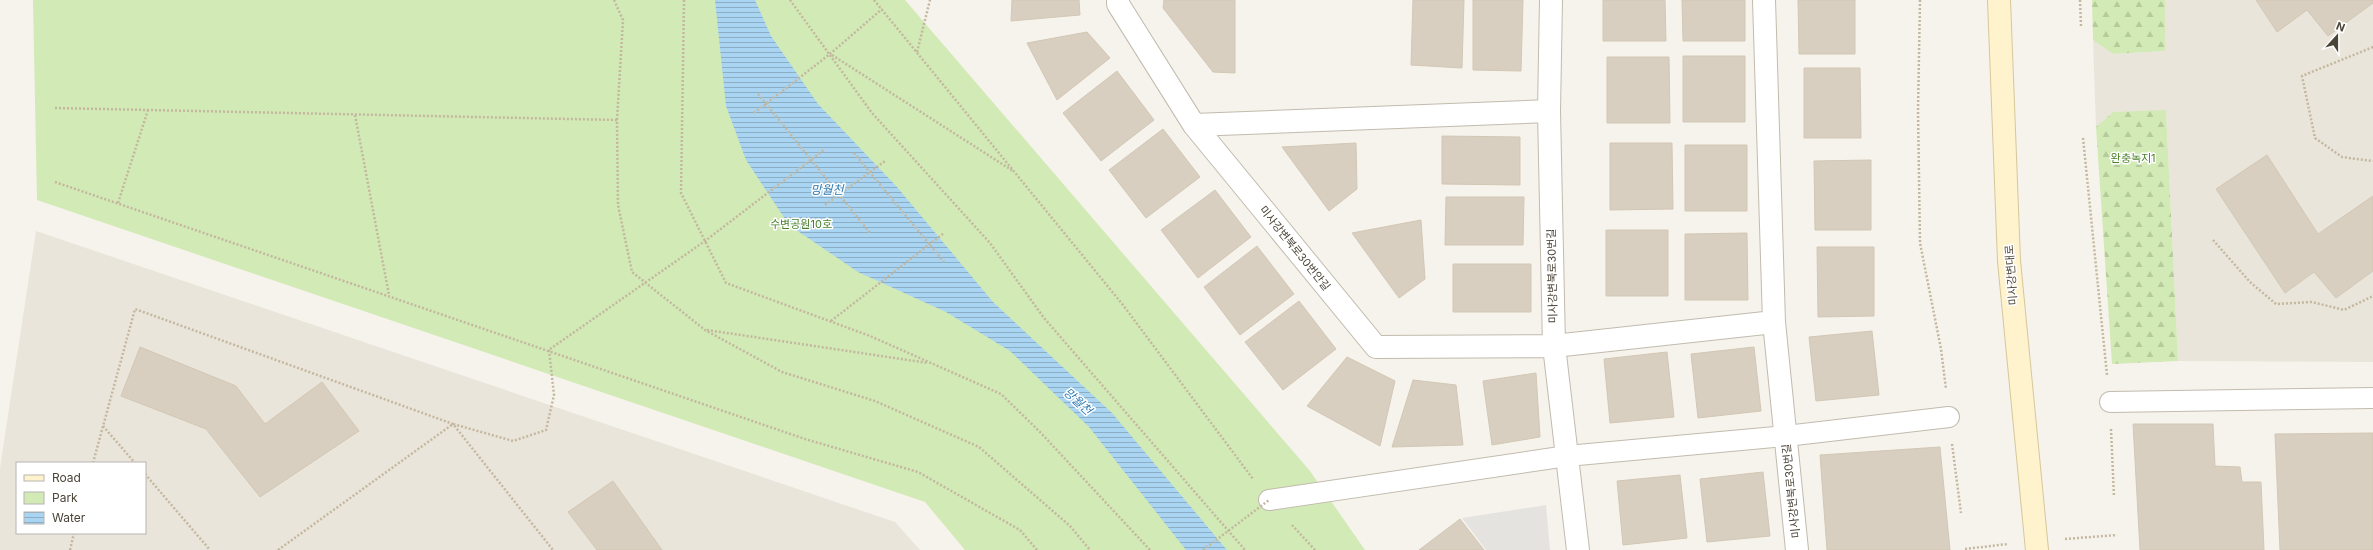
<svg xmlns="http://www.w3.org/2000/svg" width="2373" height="550" font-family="Inter,'Noto Sans KR',sans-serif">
  <defs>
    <pattern id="forest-firs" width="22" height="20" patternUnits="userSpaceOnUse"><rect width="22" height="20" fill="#d2eab5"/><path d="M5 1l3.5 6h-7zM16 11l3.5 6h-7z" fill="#b6ca9c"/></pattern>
    <pattern id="water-rules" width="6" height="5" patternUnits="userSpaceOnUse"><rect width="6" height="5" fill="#a9d4f2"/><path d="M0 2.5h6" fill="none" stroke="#8caec5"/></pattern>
  </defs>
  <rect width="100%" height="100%" fill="#f6f3ec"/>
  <path fill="#eae5da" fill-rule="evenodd" d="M2165,0h208v362l-195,-1 -12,-250 -53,1 -17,15 -3,-87 20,14 52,-3z
    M36,231l859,291 25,28h-920v-82zM17,463h128v70h-128z"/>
  <path fill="#d2eab5" d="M33,0h872l405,471 55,79h-400l-40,-48 -888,-302z"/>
  <path fill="url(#forest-firs)" d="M2092,0h73v51l-52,3 -20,-14z
    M2166,110l12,251 -66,3 -16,-237 17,-15z"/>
  <path fill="#e5e3e0" d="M1546,505l4,45h-64l-24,-32z"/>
  <path fill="url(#water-rules)" d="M715,0h40l16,36 47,68 79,83 96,115 119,111 115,137h-41l-97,-123 -79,-76 -64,-39 -88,-40 -69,-47 -43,-65 -20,-54z"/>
  <path fill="#d8cfc1" stroke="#d3c7b4" d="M1012,0h67l1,15 -69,6z
    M1164,0h71v73l-22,-1 -50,-64z
    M1413,0h51l-2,68 -51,-3z
    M1473,0h50l-2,71 -48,-1z
    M1603,0h62l1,41h-63z
    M1682,0h63v41h-62z
    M1798,0h57v54h-56z
    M2256,0h117v3l-45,33 -21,-26 -30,22z
    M1087,32l23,26 -53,42 -30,-57z
    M1683,56h62v66h-62z
    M1607,57h62l1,66h-63z
    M1804,68h56l1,70h-57z
    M1117,71l37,49 -53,41 -38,-48z
    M1163,129l37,48 -54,41 -37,-48z
    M1442,136l78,1v48l-78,-1z
    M1356,143l1,46 -28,22 -47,-64z
    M1610,143h62l1,66 -63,1z
    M1685,145h62v66h-62z
    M2267,155l51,79 55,-38v75l-37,27 -22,-26 -29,21 -69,-104z
    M1871,160v70h-56l-1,-69z
    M1215,190l36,47 -53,41 -37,-48z
    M1446,197h78l-1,48h-78z
    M1421,220l4,59 -26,19 -47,-65z
    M1606,230h62v66h-62z
    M1747,233l1,67h-63v-66z
    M1257,246l37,48 -54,41 -36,-48z
    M1817,247h57v69l-56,1z
    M1453,264h78v48h-78z
    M1299,301l37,48 -53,41 -38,-48z
    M1872,331l7,64 -63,6 -7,-64z
    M140,347l96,39 29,38 57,-42 37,49 -99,66 -54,-68 -85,-33z
    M1754,347l7,64 -63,7 -7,-64z
    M1667,352l7,65 -64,6 -6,-64z
    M1347,357l48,24 -15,65 -73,-40z
    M1536,373l4,64 -48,8 -9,-64z
    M1413,380l43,5 7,60 -71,2z
    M2133,424h80l2,42 25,1 2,15h19l3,68h-124z
    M2373,433v117h-93l-5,-116z
    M1940,447l10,103h-123l-7,-95z
    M1763,472l7,64 -63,6 -7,-63z
    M1680,475l7,63 -64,7 -6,-64z
    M613,481l49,69h-65l-29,-38z
    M1460,519l24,31h-65z"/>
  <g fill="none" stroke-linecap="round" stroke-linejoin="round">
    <defs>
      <path id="pedestrian" d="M2110,402l263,-4
        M1269,500l298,-44 219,-20 163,-19"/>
      <path id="minor" d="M1118,0v4l76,121 182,222 178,-1 220,-24
        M1551,0l-2,111 5,235 24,204
        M1764,0l10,322 23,228
        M1194,125l355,-14"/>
      <path id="secondary" d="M1999,0l10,261 28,289"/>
    </defs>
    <use href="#pedestrian" stroke="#c2bbae" stroke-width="22"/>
    <use href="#minor" stroke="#c2bbae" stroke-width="24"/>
    <use href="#secondary" stroke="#d6c79b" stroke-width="24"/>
    <path stroke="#c4b79f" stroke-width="2.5" stroke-dasharray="2 2" stroke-linecap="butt" d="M614,0l9,20 -6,100 1,85 14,67 73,58 77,42 93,29 104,46 91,79 20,24
      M684,0l-3,193 45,90 144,53 131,58 39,38 110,118
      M790,0l82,113 118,130 54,75 201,232
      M874,0l249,305 130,174
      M1920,0l-2,111 2,132 21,106 5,40
      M2080,0l1,26
      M2373,47l-71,29 13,62 27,19 31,4
      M917,52l13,-52
      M832,55l181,116
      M758,94l112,139
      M55,108l562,12
      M754,113l76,-59 52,-45
      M355,115l34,180
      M2083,138l24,237
      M854,153l90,109
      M55,182l750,257 113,33 102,58 17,20
      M118,203l30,-93
      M825,205l60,-44
      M2213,240l37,42 26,22 36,-2 32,8 29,-14
      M831,321l113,-88
      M707,330l221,33
      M550,349l155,-108 120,-92
      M103,426l32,37
      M2111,429l3,68
      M1952,444l9,69
      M93,463l42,-154 318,115 100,126
      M145,474l65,76
      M1292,525l23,25
      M2065,539l52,-4
      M1965,549l43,-5
      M70,550l4,-17
      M278,550l175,-126 60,17 33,-11 8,-35 -5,-45"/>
    <use href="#pedestrian" stroke="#fff" stroke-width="20"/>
    <use href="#minor" stroke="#fff" stroke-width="22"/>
    <use href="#secondary" stroke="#fff3cd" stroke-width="22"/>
    <path stroke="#c4b79f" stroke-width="2.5" stroke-dasharray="2 2" stroke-linecap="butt" d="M1203,550l66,-50"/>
  </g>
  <g text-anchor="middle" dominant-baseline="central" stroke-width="3" stroke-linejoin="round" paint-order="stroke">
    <g font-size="11" fill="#4a7f2a" stroke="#fff">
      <text x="2133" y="158">완충녹지1</text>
      <text x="801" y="224">수변공원10호</text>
    </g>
    <g font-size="11" fill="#4b4439" stroke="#fff">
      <text transform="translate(1295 248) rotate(51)">미사강변북로30번안길</text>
      <text transform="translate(2011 275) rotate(-94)">미사강변대로</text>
      <text transform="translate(1552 276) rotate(-91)">미사강변북로30번길</text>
      <text transform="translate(1791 491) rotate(-96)">미사강변북로30번길</text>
    </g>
    <g font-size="12" font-style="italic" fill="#2e7ab2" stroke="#fff">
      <text x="827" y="189">망월천</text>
      <text transform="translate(1078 401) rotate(42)">망월천</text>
    </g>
  </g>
  <rect x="16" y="462" width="130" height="72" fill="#ffffff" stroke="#b7b4b0"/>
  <rect x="24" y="475" width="20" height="6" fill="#fff3cd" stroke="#b7b4b0"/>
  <text x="52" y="482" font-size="12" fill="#4b4439">Road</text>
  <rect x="24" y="492" width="20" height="12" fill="#d2eab5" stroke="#b7b4b0"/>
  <text x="52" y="502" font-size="12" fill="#4b4439">Park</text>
  <rect x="24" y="512" width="20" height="12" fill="url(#water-rules)" stroke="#b7b4b0"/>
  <text x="52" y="522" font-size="12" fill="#4b4439">Water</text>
  <g transform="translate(2337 36) rotate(21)" stroke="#ffffff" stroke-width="3" paint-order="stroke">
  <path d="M0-3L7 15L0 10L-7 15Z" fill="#4b4439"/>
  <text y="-6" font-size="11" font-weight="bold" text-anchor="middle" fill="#4b4439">N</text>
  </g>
</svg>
